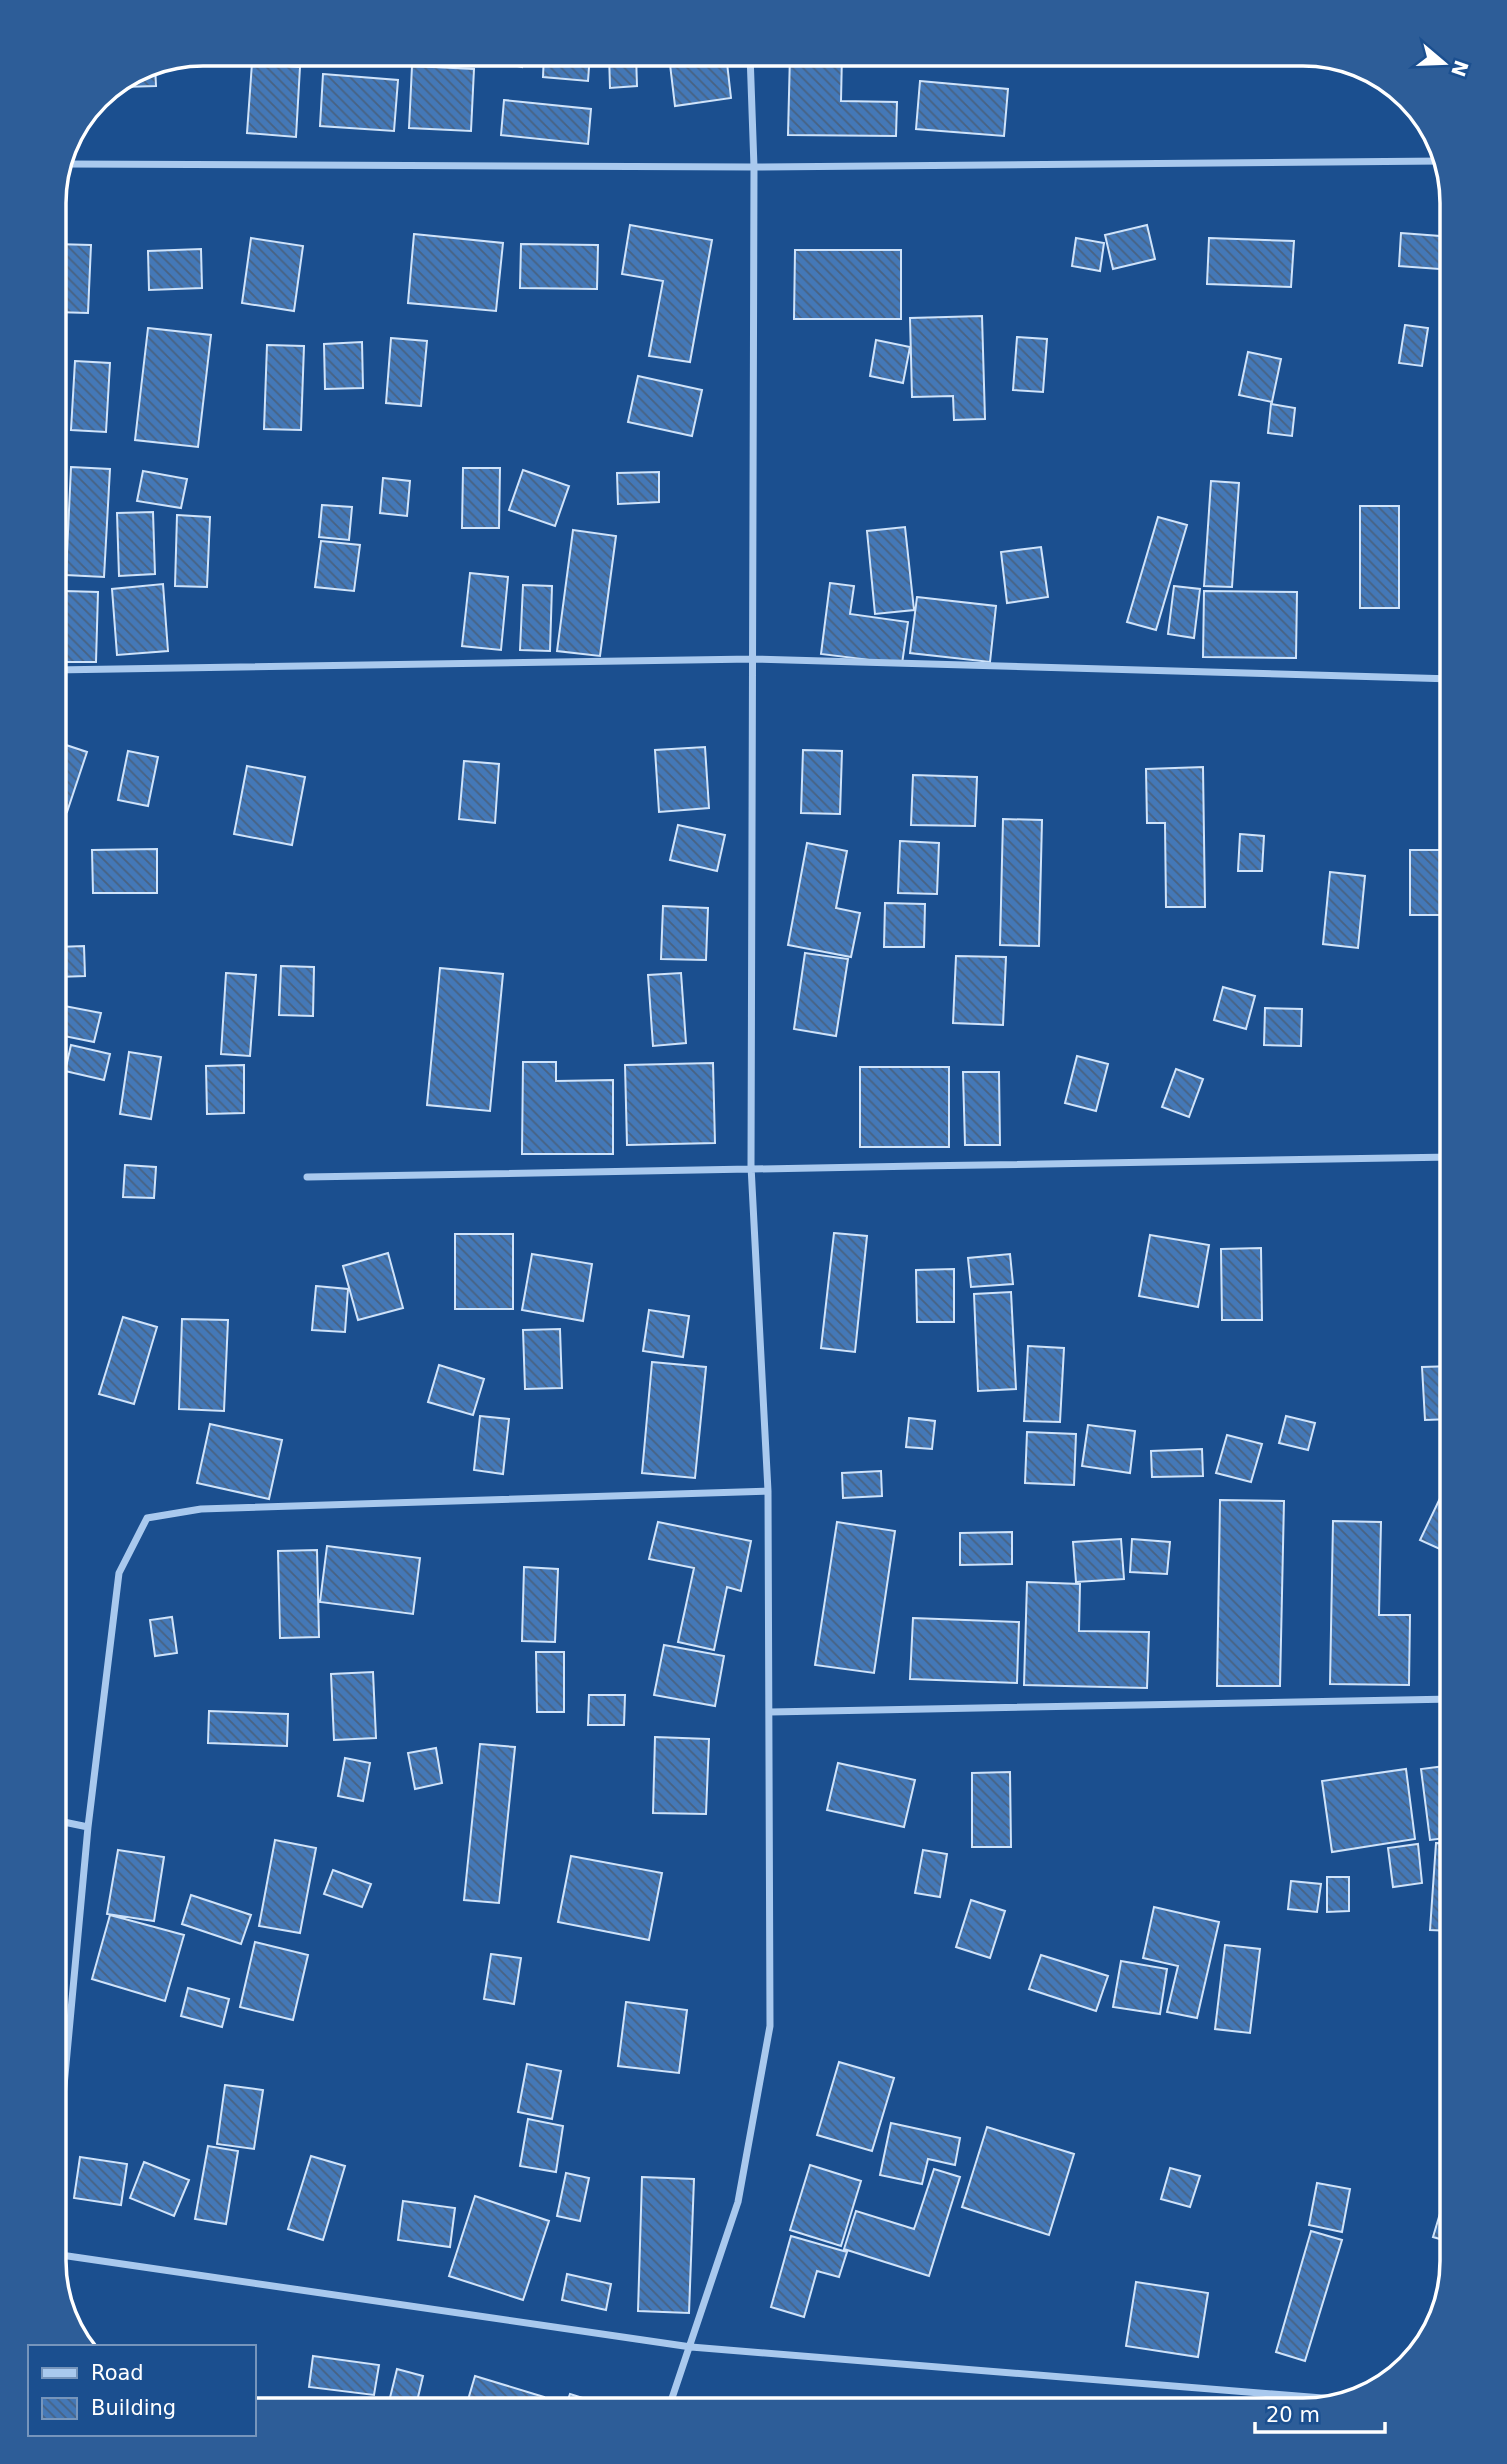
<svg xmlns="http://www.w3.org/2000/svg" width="1507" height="2464" font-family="'DejaVu Sans',sans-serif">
  <defs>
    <pattern id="building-back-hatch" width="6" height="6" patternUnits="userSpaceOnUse" patternTransform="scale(1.75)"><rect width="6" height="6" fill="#4478b7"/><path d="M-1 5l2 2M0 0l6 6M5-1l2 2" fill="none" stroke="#486282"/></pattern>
  </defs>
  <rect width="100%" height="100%" fill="#1b4f8f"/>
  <path fill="url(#building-back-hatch)" stroke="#cfe3fa" stroke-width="2" d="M255,54h34l-1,7 -33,-4z
    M501,54h24l-3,13 -23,-5z
    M544,54h46l-2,27 -45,-4z
    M609,54h27l1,32 -27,2z
    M726,54l5,44 -56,8 -6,-50z
    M790,54h52l-1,47 56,1 -1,34 -108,-1z
    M904,54h27l-2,8z
    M252,63l48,4 -4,70 -49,-4z
    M155,64l1,22 -33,1v-6l24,-16z
    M412,66l62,3 -3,62 -62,-3z
    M323,74l75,6 -4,51 -74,-5z
    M920,81l88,8 -4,47 -88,-7z
    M504,100l87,9 -3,35 -87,-9z
    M630,225l82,15 -22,122 -41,-6 14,-75 -41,-7z
    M1147,225l8,34 -42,10 -8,-34z
    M1401,233l52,4v33l-54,-4z
    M414,234l89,9 -7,68 -88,-8z
    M251,238l52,8 -9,65 -52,-8z
    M1076,238l28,5 -4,28 -28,-5z
    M1209,238l85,3 -3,46 -84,-3z
    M55,244l36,1 -3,68 -33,-1z
    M521,244l77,1 -1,44 -77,-1z
    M201,249l1,39 -53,2 -1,-39z
    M795,250h106v69h-107z
    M982,316l3,103 -31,1 -1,-24 -41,1 -2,-79z
    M1405,325l23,3 -6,38 -23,-3z
    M148,328l63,7 -13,112 -63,-7z
    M1017,337l30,2 -4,53 -30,-2z
    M391,338l36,3 -6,65 -35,-3z
    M876,340l34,7 -7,36 -33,-7z
    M362,342l1,46 -38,1 -1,-45z
    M267,345l37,1 -3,84 -37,-1z
    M1248,352l33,7 -9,43 -33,-7z
    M75,361l35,2 -4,69 -35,-2z
    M638,376l64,14 -10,46 -64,-14z
    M1271,404l24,4 -3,28 -24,-3z
    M71,467l39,2 -6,108 -38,-2z
    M463,468h37l-1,60h-37z
    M523,470l46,16 -14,40 -46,-16z
    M143,471l44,8 -6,29 -44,-7z
    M659,472v30l-41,2 -1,-31z
    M383,478l27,3 -3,35 -27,-3z
    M1211,481l28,2 -7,104 -28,-1z
    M322,505l30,2 -3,33 -30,-3z
    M1360,506h39v102h-39z
    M153,512l2,62 -36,2 -2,-63z
    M177,515l33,2 -3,70 -32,-1z
    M1158,517l29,8 -31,105 -29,-8z
    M905,527l9,83 -39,4 -8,-83z
    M573,530l43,6 -16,120 -43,-5z
    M321,541l39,4 -6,46 -39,-4z
    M1041,547l7,50 -41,6 -6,-51z
    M470,573l38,4 -7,73 -39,-4z
    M830,583l24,3 -4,28 58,8 -6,42 -81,-10z
    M163,584l5,67 -51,4 -5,-66z
    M523,585l29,1 -2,65 -30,-1z
    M1174,586l26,3 -6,49 -26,-4z
    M65,591l33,1 -2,70h-34z
    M1204,591l93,1 -1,66 -93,-1z
    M917,597l79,9 -6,56 -80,-9z
    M54,741l33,11 -20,60 -13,-4z
    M705,747l4,61 -50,4 -4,-62z
    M803,750l39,1 -2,63 -39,-1z
    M128,751l30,6 -10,49 -30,-6z
    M464,761l35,3 -4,59 -36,-4z
    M247,766l58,11 -13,68 -58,-11z
    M1203,767l2,140h-39l-1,-84h-18l-1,-54z
    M913,775l64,2 -2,49 -64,-1z
    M1453,776v66h-4l-4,-65z
    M1003,819l39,1 -3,126 -39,-1z
    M678,825l47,10 -8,36 -47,-11z
    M1240,834l24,2 -2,35h-24z
    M900,841l39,2 -2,51 -39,-1z
    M807,843l40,8 -11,57 24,5 -9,44 -63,-12z
    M157,849v44h-64l-1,-43z
    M1410,850h38v65h-38z
    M1330,872l35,4 -7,72 -35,-4z
    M885,903l40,1 -1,43h-40z
    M663,906l45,2 -2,52 -45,-1z
    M84,946l1,30 -27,1 -1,-30z
    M805,953l43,6 -12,77 -42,-7z
    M956,956l50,1 -3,68 -50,-2z
    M281,966l33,1 -1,49 -34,-1z
    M440,968l63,6 -13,137 -63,-6z
    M226,973l30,2 -6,81 -29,-2z
    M681,973l5,70 -33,3 -5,-71z
    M1223,987l32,9 -9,33 -32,-9z
    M54,1004l47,9 -7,29 -40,-8z
    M1265,1008l37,1 -1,37 -37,-1z
    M71,1045l39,9 -6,26 -39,-9z
    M129,1052l32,5 -10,62 -31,-5z
    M1077,1056l31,8 -12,47 -31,-8z
    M523,1062h33v19l57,-1v74h-91z
    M713,1063l2,80 -88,2 -2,-80z
    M244,1065v48l-37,1 -1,-48z
    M860,1067h89v80h-89z
    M1176,1069l27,10 -14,38 -27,-10z
    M963,1072h36l1,73h-35z
    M54,1078h4l-2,49h-2z
    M125,1165l31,2 -2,31 -31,-1z
    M834,1233l33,3 -12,116 -34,-4z
    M455,1234h58v75h-58z
    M1150,1235l59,10 -11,62 -59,-11z
    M1261,1248l1,72h-40l-1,-71z
    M388,1253l15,55 -45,12 -15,-54z
    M532,1254l60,10 -9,57 -61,-11z
    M1010,1254l3,30 -42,3 -3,-29z
    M954,1269v53h-37l-1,-52z
    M1453,1277v41l-10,-2z
    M316,1286l32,3 -3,43 -33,-2z
    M1011,1292l5,97 -38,2 -4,-97z
    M649,1310l40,6 -6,41 -40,-6z
    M123,1317l34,10 -23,77 -35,-10z
    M182,1319l46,1 -4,91 -45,-2z
    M560,1329l2,59 -37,1 -2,-59z
    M1028,1346l36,2 -4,74 -36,-1z
    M652,1362l54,5 -11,111 -53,-5z
    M439,1365l45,14 -11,36 -45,-13z
    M1453,1366v53l-28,1 -3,-53z
    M480,1416l29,3 -6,55 -29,-4z
    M1286,1416l29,7 -7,27 -29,-7z
    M909,1418l26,3 -3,28 -26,-2z
    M210,1424l72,16 -13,59 -72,-16z
    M1088,1425l47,6 -5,42 -48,-7z
    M1027,1432l49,2 -2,51 -49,-2z
    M1227,1435l35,9 -11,38 -35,-9z
    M1202,1449l1,27 -51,1 -1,-26z
    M881,1471l1,25 -39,2 -1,-25z
    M54,1482l7,2 -7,34z
    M1443,1492l10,4v59l-33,-15z
    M1220,1500l64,1 -4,185h-63z
    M1333,1521l48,1 -2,93h31l-1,70 -79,-1z
    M658,1522l93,19 -10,50 -14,-4 -13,63 -36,-8 16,-74 -45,-9z
    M837,1522l58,9 -21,142 -59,-8z
    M1012,1532v32l-52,1v-32z
    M1121,1539l3,40 -48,3 -3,-40z
    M1132,1539l38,3 -3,32 -37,-2z
    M54,1545l12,3 -4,20 -8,-2z
    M327,1546l93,12 -7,56 -93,-12z
    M317,1550l2,87 -39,1 -2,-87z
    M524,1567l34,2 -3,73 -33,-1z
    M1027,1582l53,2 -1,47 70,1 -2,56 -123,-3z
    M172,1617l5,36 -22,3 -5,-36z
    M913,1618l106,4 -2,61 -107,-4z
    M664,1645l60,11 -9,50 -61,-11z
    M536,1652h28v60h-27z
    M373,1672l3,66 -42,2 -3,-66z
    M589,1695h36l-1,30h-36z
    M209,1711l79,3 -1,32 -79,-3z
    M655,1737l54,2 -3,75 -53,-1z
    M480,1744l35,3 -16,156 -35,-3z
    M436,1748l6,35 -27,6 -7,-36z
    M345,1758l25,5 -7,38 -25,-5z
    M838,1763l77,17 -11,47 -77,-17z
    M1453,1765v72l-23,3 -9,-71z
    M1406,1769l9,70 -83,13 -10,-71z
    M1010,1772l1,75h-39v-74z
    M275,1840l41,8 -16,85 -41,-7z
    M1436,1843l17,1v87l-23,-1z
    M1418,1844l4,39 -29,4 -5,-39z
    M118,1850l46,7 -10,64 -47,-7z
    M923,1850l24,4 -7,43 -25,-4z
    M571,1856l91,17 -13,67 -91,-18z
    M333,1870l38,14 -9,23 -38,-13z
    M1327,1877h22v34l-22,1z
    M1291,1881l30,3 -4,28 -29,-3z
    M191,1895l60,20 -10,29 -59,-20z
    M971,1900l34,11 -15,47 -34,-11z
    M1154,1907l65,15 -22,96 -30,-6 11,-46 -35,-8z
    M110,1915l74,20 -19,66 -73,-22z
    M255,1942l53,13 -15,65 -53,-13z
    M1225,1945l35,4 -10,84 -35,-4z
    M491,1954l30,4 -7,46 -30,-5z
    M1041,1955l67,21 -12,35 -67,-22z
    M1121,1961l46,8 -7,45 -47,-7z
    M188,1988l41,11 -7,28 -41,-11z
    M626,2002l61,8 -8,63 -61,-7z
    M839,2062l55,16 -22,73 -55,-16z
    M527,2064l34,7 -9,48 -34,-7z
    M225,2085l38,5 -9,59 -37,-5z
    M528,2119l35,7 -7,46 -36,-6z
    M891,2123l69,15 -5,27 -27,-6 -6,25 -42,-9z
    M987,2127l87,27 -25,81 -87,-28z
    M208,2146l30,5 -12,73 -31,-5z
    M311,2156l34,10 -22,74 -35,-11z
    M80,2157l47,7 -6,41 -47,-7z
    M144,2162l45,18 -15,36 -44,-18z
    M810,2165l51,16 -20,65 -51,-16z
    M1170,2168l30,8 -10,31 -29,-8z
    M934,2169l26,8 -31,99 -85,-27 12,-38 58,18z
    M1453,2170v73l-20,-6z
    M566,2173l23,5 -9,43 -23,-5z
    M642,2177l52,2 -5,134 -51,-2z
    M1317,2183l33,6 -8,43 -33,-7z
    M475,2196l74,25 -26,79 -74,-24z
    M403,2201l52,7 -5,39 -52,-7z
    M1311,2231l31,9 -37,121 -29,-9z
    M791,2236l56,16 -8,25 -22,-6 -13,46 -33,-10z
    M567,2274l44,10 -5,26 -44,-10z
    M1136,2282l72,11 -10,64 -72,-11z
    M313,2356l66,9 -5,30 -65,-8z
    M397,2369l26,7 -8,34h-28z
    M475,2376l69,21 -3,13h-76z
    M570,2394l47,15 -1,1h-52z"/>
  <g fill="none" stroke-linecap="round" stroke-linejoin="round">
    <path stroke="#a9c9ee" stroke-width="7" d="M63,164l691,3 689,-6
      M54,670l699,-11 700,20
      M307,1177c382,-9 764,-12 1146,-20
      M770,1712l683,-13
      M54,1820l34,7
      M54,2194l34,-367 31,-254 28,-55 54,-9 567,-18
      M54,2254l637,93 656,53
      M668,2410l70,-208 32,-176 -2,-535 -17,-325 3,-999 -4,-113"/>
  </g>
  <path d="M0 0H1507V2464H0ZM203 66H1303A137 137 0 0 1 1440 203V2261A137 137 0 0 1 1303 2398H203A137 137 0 0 1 66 2261V203A137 137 0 0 1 203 66Z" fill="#2d5d98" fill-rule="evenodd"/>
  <path fill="none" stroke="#fff" stroke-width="3.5" d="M203 66H1303A137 137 0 0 1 1440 203V2261A137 137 0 0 1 1303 2398H203A137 137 0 0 1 66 2261V203A137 137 0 0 1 203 66Z"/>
  <rect x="28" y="2345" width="228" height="91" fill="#1b4f8f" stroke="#7695bc" stroke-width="2"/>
  <rect x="42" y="2368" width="35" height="10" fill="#a9c9ee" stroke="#7695bc" stroke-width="2"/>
  <text x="91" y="2380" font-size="21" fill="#ffffff">Road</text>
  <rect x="42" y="2398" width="35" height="21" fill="url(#building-back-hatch)" stroke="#7695bc" stroke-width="2"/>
  <text x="91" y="2415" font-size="21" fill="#ffffff">Building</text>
  <g transform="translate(1444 63) rotate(109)" stroke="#1b4f8f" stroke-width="5" paint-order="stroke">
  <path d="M0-5L12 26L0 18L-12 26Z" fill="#ffffff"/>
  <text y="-10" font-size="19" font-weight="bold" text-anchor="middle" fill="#ffffff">N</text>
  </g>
  <path d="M1255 2422v10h130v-10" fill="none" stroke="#ffffff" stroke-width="3.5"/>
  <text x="1266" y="2422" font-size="21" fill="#ffffff" stroke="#1b4f8f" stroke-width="5" paint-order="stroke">20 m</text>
</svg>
